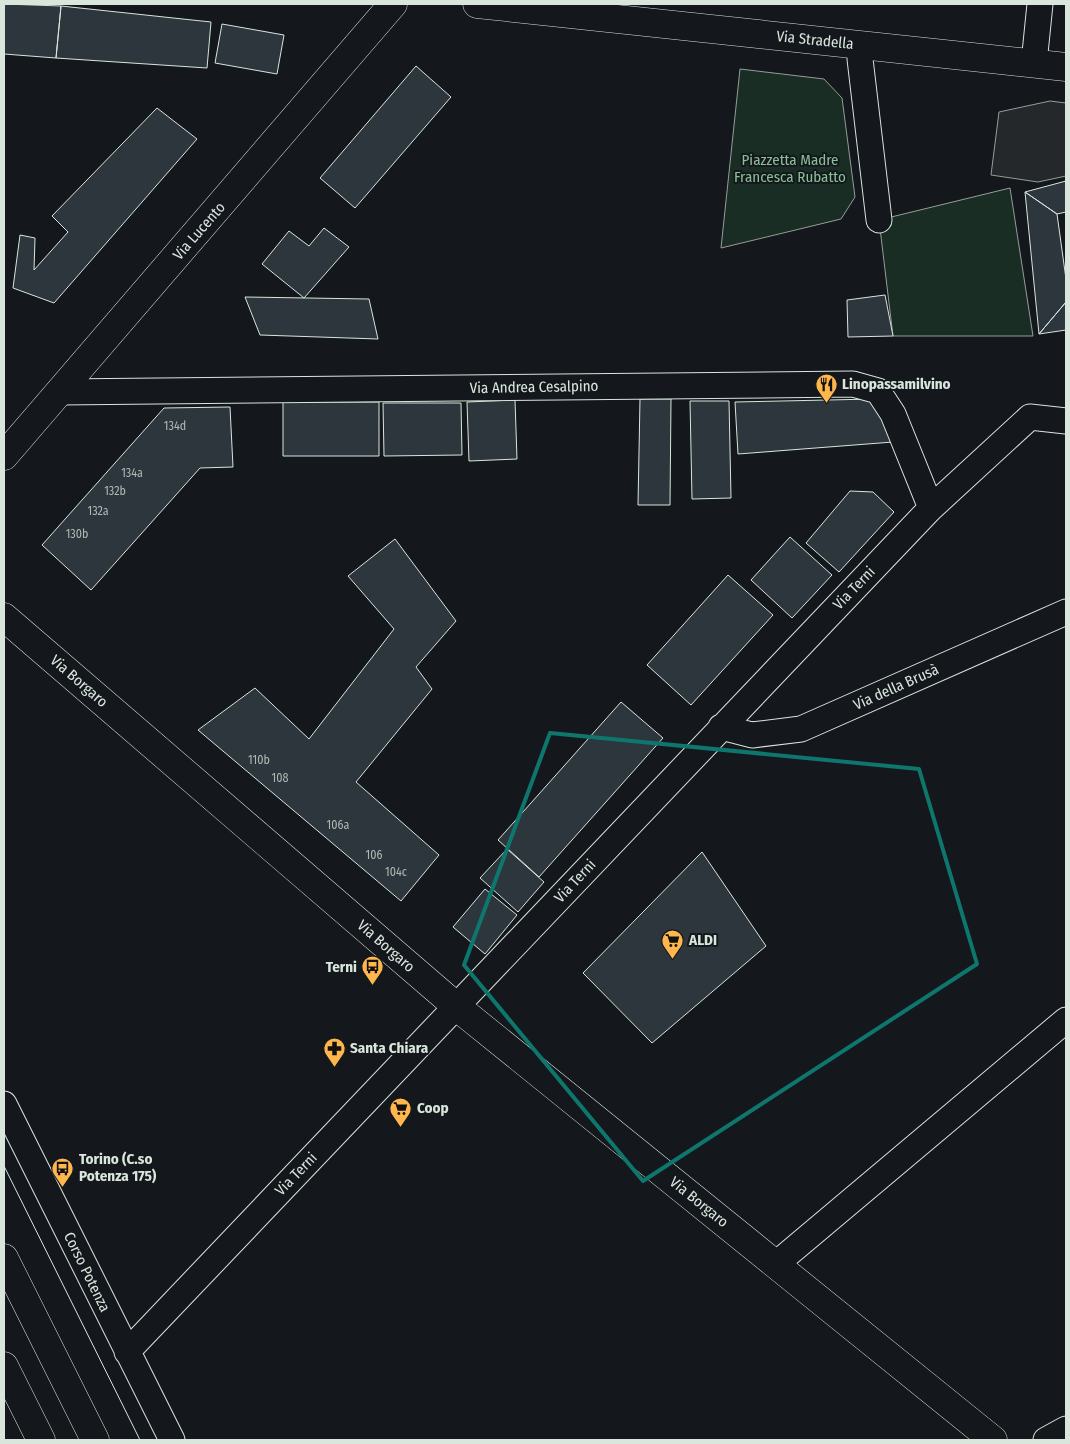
<svg xmlns="http://www.w3.org/2000/svg" width="1070" height="1444" font-family="'Fira Sans Condensed',sans-serif">
  <rect width="100%" height="100%" fill="#14181c"/>
  <path fill="#1a2d24" stroke="#939e99" d="M740,69l84,10 18,19 13,99 -14,22 -120,29z
    M1010,188l23,148h-140l-14,-116z"/>
  <path fill="#24282b" stroke="#939e99" d="M1050,101l16,2v73l-28,6 -47,-7 8,-63z"/>
  <path fill="#2c363c" stroke="#d8e6dc" d="M4,4l57,2 -5,52 -52,-4z
    M61,6l150,16 -4,46 -151,-10z
    M222,24l62,11 -7,39 -62,-11z
    M416,66l35,31 -96,111 -35,-30z
    M157,108l40,31 -143,164 -41,-15 7,-53 15,3 -1,32 34,-38 -16,-16z
    M1066,181v31l-9,2 -32,-22z
    M1025,192l32,22 9,65v23l-27,32z
    M324,228l25,19 -45,51 -42,-34 27,-33 20,15z
    M885,295l8,41 -45,1 -1,-37z
    M245,297l124,2 9,40 -118,-4z
    M1066,302v28l-27,4z
    M640,399h31l-1,106h-32z
    M874,399l19,43 -155,12 -3,-52z
    M515,400l2,59 -48,2 -2,-59z
    M690,401h39l2,97 -39,1z
    M283,402h96v54h-96z
    M383,403h78l1,52 -78,1z
    M230,407l3,60 -33,1 -109,122 -49,-45 122,-137z
    M850,491l23,1 21,20 -55,60 -33,-29z
    M790,537l42,38 -40,43 -41,-38z
    M395,539l61,82 -40,46 16,22 -76,93 83,73 -38,46 -203,-171 57,-42 54,51 85,-110 -46,-53z
    M728,575l45,40 -82,90 -44,-40z
    M621,702l42,36 -124,139 -41,-37z
    M507,849l37,33 -26,30 -38,-34z
    M702,852l64,94 -114,97 -69,-70z
    M485,889l32,26 -32,39 -32,-27z"/>
  <g fill="none" stroke-linecap="round" stroke-linejoin="round">
    <defs>
      <path id="street" d="M861,45l-1,14 19,161
        M1034,63l6,-59
        M60,392l793,-8 25,7 15,23 38,94
        M721,727l31,8 49,-6 265,-117
        M4,1104l168,336
        M776,1264l290,-244
        M127,1352l804,-844 99,-91 36,4
        M1046,1440l20,-11"/>
      <path id="secondary" d="M477,4l589,63
        M4,456l389,-452
        M4,617l453,390 536,433"/>
      <path id="primary" d="M4,1258l91,182
        M4,1366l37,74"/>
    </defs>
    <use href="#street" stroke="#d8e6dc" stroke-width="27"/>
    <use href="#secondary" stroke="#d8e6dc" stroke-width="29"/>
    <use href="#primary" stroke="#d8e6dc" stroke-width="29"/>
    <use href="#street" stroke="#14181c" stroke-width="25"/>
    <use href="#secondary" stroke="#14181c" stroke-width="28"/>
    <use href="#primary" stroke="#14181c" stroke-width="28"/>
    <path stroke="#d8e6dc" stroke-width="1" d="M4,1166l136,274"/>
  </g>
  <path fill="none" stroke="#0f766e" stroke-width="4" stroke-linejoin="round" d="M550,733l369,36 58,195 -334,217 -179,-216z"/>
  <defs>
    <symbol id="restaurant-pin" viewBox="-11 -11 22 30"><path d="M0 17L-7.5 6A9.5 9.5 0 1 1 7.5 6Z" fill="#ffb74d" stroke="#14181c"/><path d="M-5-6h1v4h1v-4h1v4h1v-4h1v5L-1.5 .5V6h-2V.5L-5-1ZM5-6V6H3V1.5H1.5Q1.5-4 5-6Z" fill="#111"/></symbol>
    <symbol id="supermarket-pin" viewBox="-11 -11 22 30"><path d="M0 17L-7.5 6A9.5 9.5 0 1 1 7.5 6Z" fill="#ffb74d" stroke="#14181c"/><path d="M-6-5.5h2.5l.6 2H6L4.5 2H-2.5L-4.4-4H-6ZM-1.5 3.2a1.3 1.3 0 1 0 .1 0ZM3 3.2a1.3 1.3 0 1 0 .1 0Z" fill="#111"/></symbol>
    <symbol id="bus-pin" viewBox="-11 -11 22 30"><path d="M0 17L-7.5 6A9.5 9.5 0 1 1 7.5 6Z" fill="#ffb74d" stroke="#14181c"/><path d="M-5-6H5V4H4V6H2V4H-2V6H-4V4H-5ZM-3.5-4V0h7V-4ZM-3.5 1.2v1.5H-2V1.2ZM2 1.2v1.5H3.5V1.2Z" fill="#111"/></symbol>
    <symbol id="pharmacy-pin" viewBox="-11 -11 22 30"><path d="M0 17L-7.5 6A9.5 9.5 0 1 1 7.5 6Z" fill="#ffb74d" stroke="#14181c"/><path d="M-2-6h4v4h4v4h-4v4h-4v-4h-4v-4h4Z" fill="#111"/></symbol>
  </defs>
  <g fill-rule="evenodd">
    <use href="#restaurant-pin" x="814" y="372" width="25" height="34"/>
    <use href="#supermarket-pin" x="660" y="928" width="25" height="34"/>
    <use href="#bus-pin" x="360" y="954" width="25" height="34"/>
    <use href="#pharmacy-pin" x="322" y="1036" width="25" height="34"/>
    <use href="#supermarket-pin" x="388" y="1096" width="25" height="34"/>
    <use href="#bus-pin" x="50" y="1156" width="25" height="34"/>
  </g>
  <g text-anchor="middle" dominant-baseline="central" stroke-width="4" stroke-linejoin="round" paint-order="stroke">
    <g font-size="12" fill="#adbab4">
      <text x="175" y="426">134d</text>
      <text x="132" y="473">134a</text>
      <text x="115" y="491">132b</text>
      <text x="98" y="511">132a</text>
      <text x="77" y="534">130b</text>
      <text x="259" y="760">110b</text>
      <text x="280" y="778">108</text>
      <text x="338" y="825">106a</text>
      <text x="374" y="855">106</text>
      <text x="396" y="872">104c</text>
    </g>
    <g font-size="15" fill="#d8e6dc" stroke="#14181c">
      <text transform="translate(815 40) rotate(6)">Via Stradella</text>
      <text transform="translate(199 231) rotate(-49)">Via Lucento</text>
      <text transform="translate(534 387) rotate(-1)">Via Andrea Cesalpino</text>
      <text transform="translate(854 588) rotate(-46)">Via Terni</text>
      <text transform="translate(79 681) rotate(41)">Via Borgaro</text>
      <text transform="translate(896 687) rotate(-24)">Via della Brusà</text>
      <text transform="translate(575 881) rotate(-47)">Via Terni</text>
      <text transform="translate(386 946) rotate(41)">Via Borgaro</text>
      <text transform="translate(296 1174) rotate(-46)">Via Terni</text>
      <text transform="translate(699 1202) rotate(39)">Via Borgaro</text>
      <text transform="translate(87 1272) rotate(64)">Corso Potenza</text>
    </g>
    <g font-size="15" fill="#8ac095" stroke="#14181c">
      <text x="790" y="160">Piazzetta Madre<tspan x="790" dy="17">Francesca Rubatto</tspan></text>
    </g>
    <g font-size="15" font-weight="bold" fill="#d8e6dc" stroke="#14181c" text-anchor="start">
      <text x="842" y="384">Linopassamilvino</text>
      <text x="689" y="940">ALDI</text>
      <text x="357" y="967" text-anchor="end">Terni</text>
      <text x="350" y="1048">Santa Chiara</text>
      <text x="417" y="1108">Coop</text>
      <text x="79" y="1159">Torino (C.so<tspan x="79" dy="17">Potenza 175)</tspan></text>
    </g>
  </g>
  <rect width="1070" height="1444" fill="none" stroke="#d8e6dc" stroke-width="10"/>
</svg>
